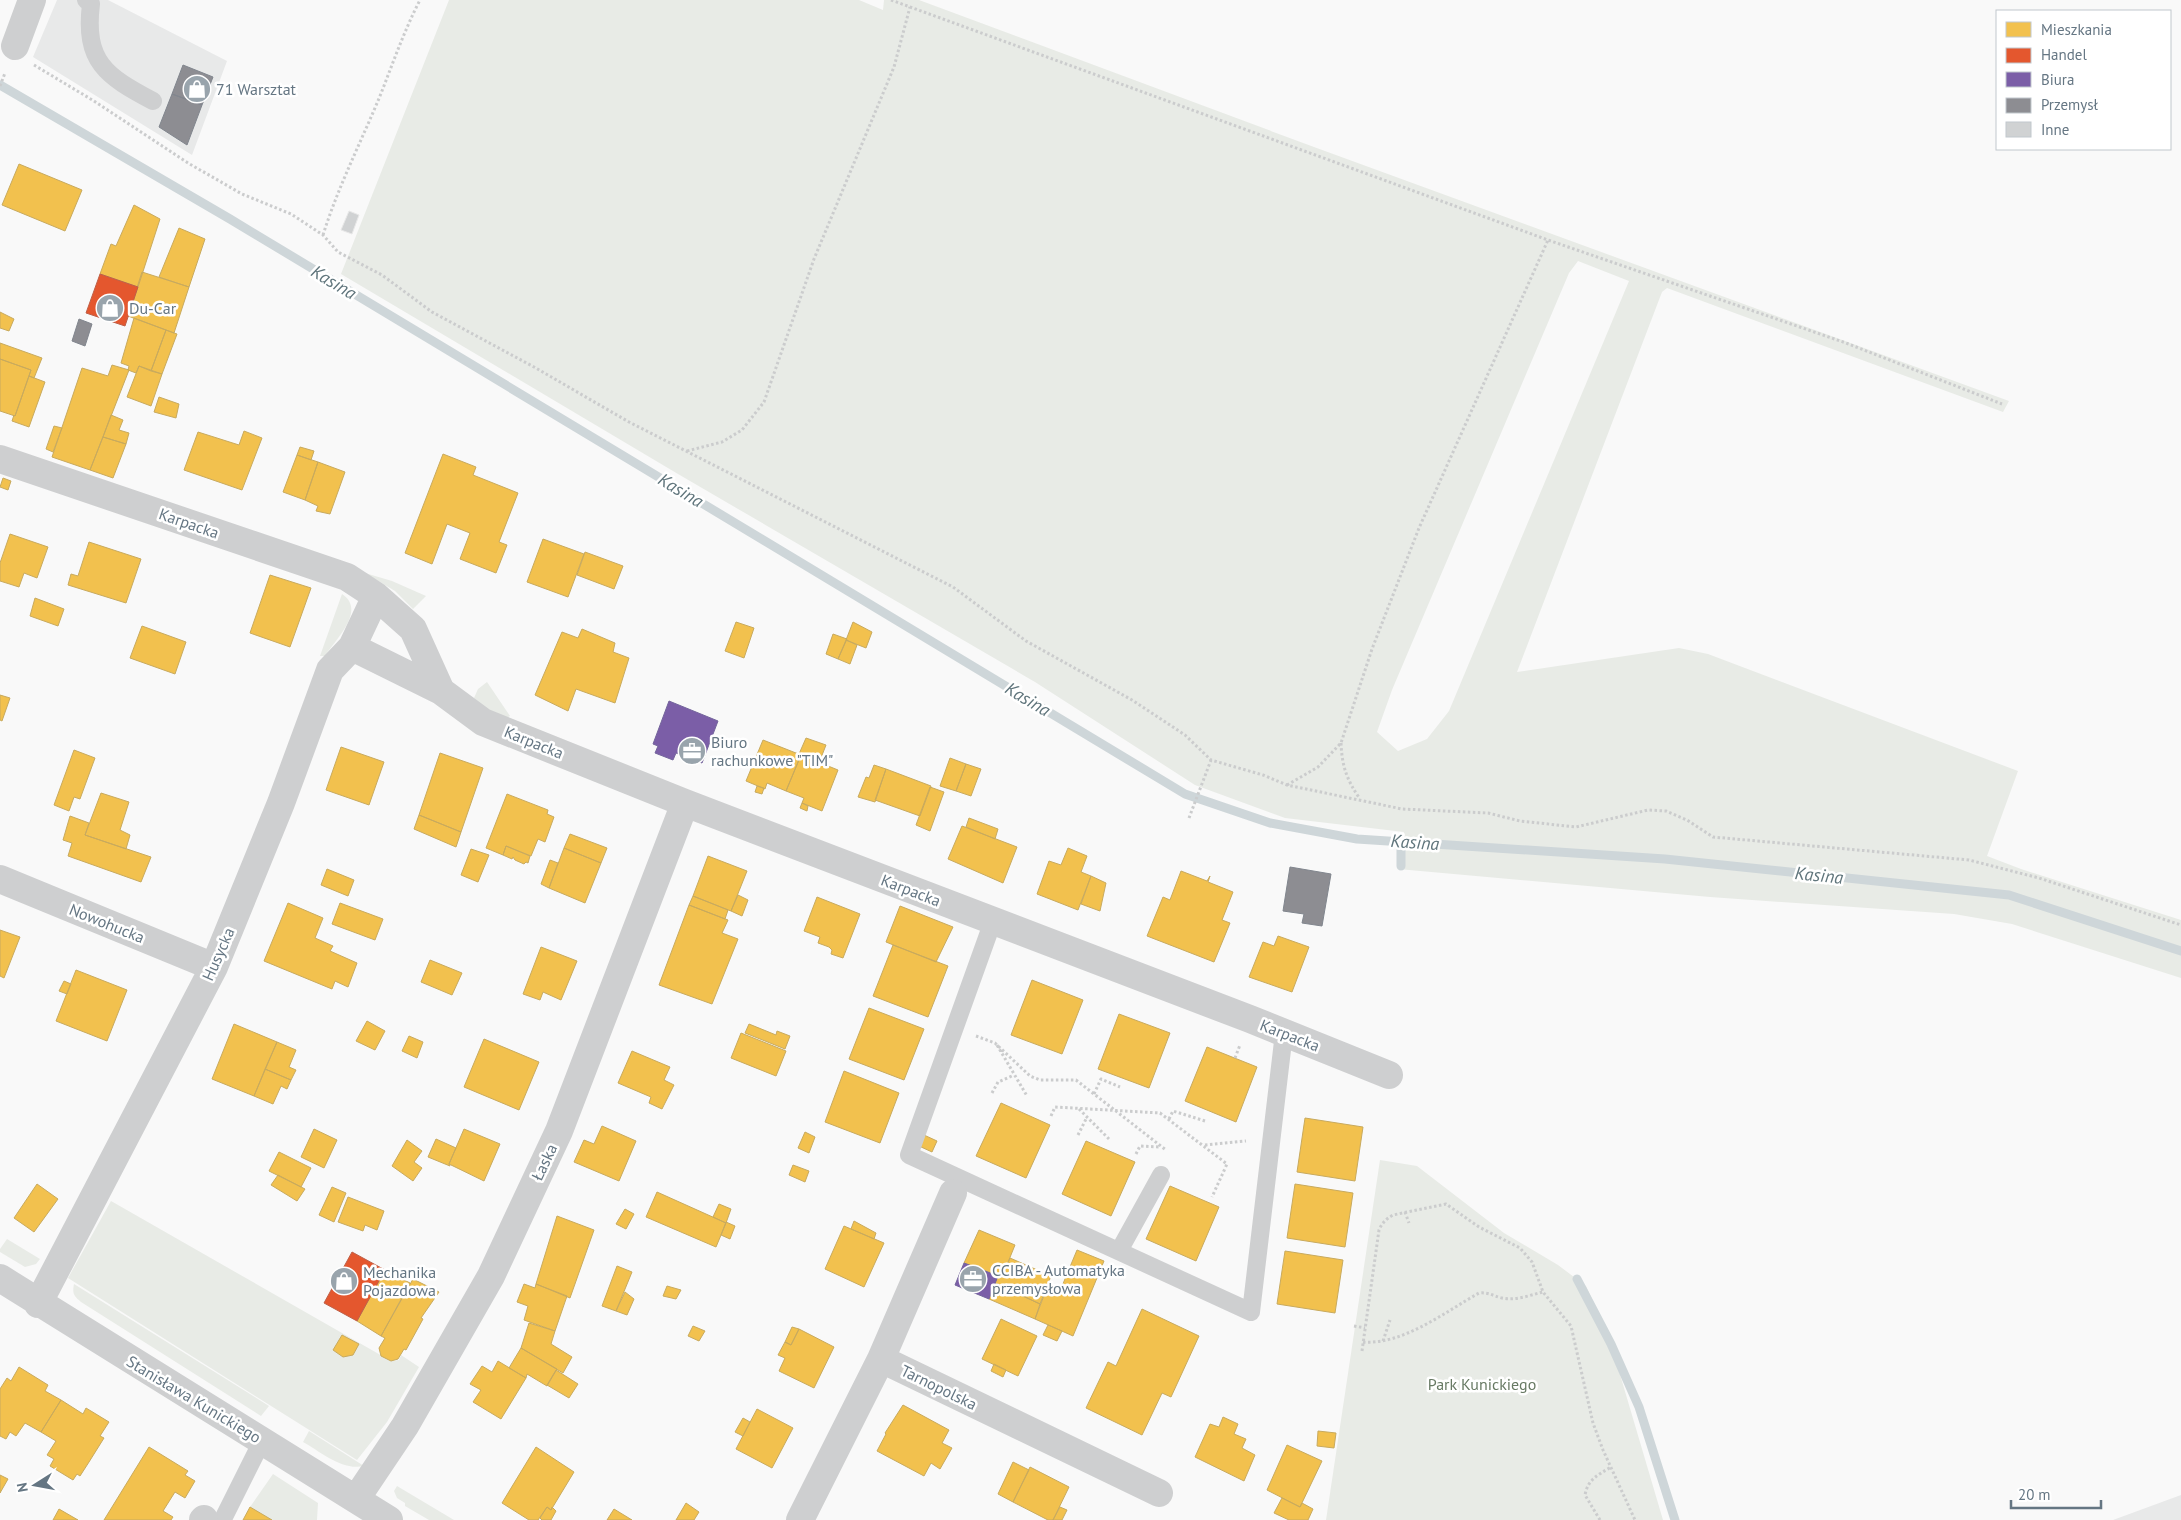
<svg xmlns="http://www.w3.org/2000/svg" width="2181" height="1520" font-family="'PT Sans',sans-serif">
  <rect width="100%" height="100%" fill="#f9f9f9"/>
  <path fill="#e8e9e9" d="M57,0h51l119,61 -35,94 -159,-98z
    M2181,1495v25h-68z"/>
  <path fill="#e8ebe6" fill-rule="evenodd" d="M449,0h410l24,10 1,-10h35l395,147 695,254 -6,11 -336,-124 -5,4 -145,380 162,-24 29,6 310,117 -31,85 34,13 160,51v58l-169,-54 -58,-10 -244,-17 -312,-28 2,-25 4,-12 -119,-14 -90,-33 -160,-103 -357,-208 -337,-200zM1578,261l51,20 -180,430 -22,28 -29,12 -21,-19 15,-42 177,-417z
    M365,573l27,8 34,15 -13,13 -18,-18z
    M342,594c25,16 -7,46 -17,62h-5z
    M487,682l23,34 -3,2 -21,-7 -12,-13 4,-9z
    M1380,1160l37,6 87,67 54,32 28,21 19,41 6,17 52,176h-337z
    M111,1201l280,160 8,-1 2,-5 18,12 -32,55 -30,38 -289,-182z
    M7,1239l33,20 -4,5 -11,3 -25,-15v-3z
    M74,1284l195,122 -8,10 -180,-114c-7,-6 -9,-8 -7,-18z
    M309,1431l55,35c-22,5 -43,-14 -61,-24z
    M273,1474l45,29 -1,17h-45l-22,-13z
    M397,1486l57,34h-25l-24,-14v-3l-8,-5 -3,-7z"/>
  <path fill="#f2c14e" stroke="#c8aa5e" d="M19,164l63,26 -17,41 -63,-26z
    M134,205l26,14 -22,68 -38,-13 11,-30 5,2z
    M179,228l26,11 -16,48 -30,-10z
    M142,272l47,15 -15,46 -46,-17z
    M0,312l14,7 -5,12 -9,-3z
    M134,318l32,12 -15,41 -12,-5 -3,7 -8,-3 1,-4 -8,-3z
    M166,330l11,4 -15,40 -11,-3z
    M0,343l42,15 -8,20 -5,-2 2,-6 -31,-11z
    M0,359l31,11 -16,46 -15,-5z
    M112,365l17,5 -39,100 -38,-13 30,-89 26,8z
    M139,366l23,8 -11,32 -24,-9z
    M29,376l16,6 -16,45 -17,-6 2,-6 1,1z
    M159,397l20,7 -3,14 -22,-6z
    M111,415l12,5 -4,10 10,3 -3,11 -23,-7z
    M54,426l8,2 -9,24 -7,-3z
    M244,431l18,7 -20,52 -58,-20 14,-38 41,13z
    M103,437l23,7 -13,34 -23,-8z
    M300,447l14,4 -3,9 -14,-5z
    M443,454l33,13 -3,8 45,18 -19,49 8,3 -11,28 -36,-14 10,-26 -23,-9 -15,40 -27,-11z
    M297,455l21,7 -13,38 -22,-8z
    M318,462l27,10 -15,42 -14,-3 2,-5 -13,-6z
    M3,478l8,3 -3,9 -8,-3z
    M10,534l38,13 -11,31 -13,-5 -5,14 -19,-6v-18z
    M543,539l41,15 -16,43 -41,-15z
    M89,542l52,17 -15,44 -58,-18 3,-11 7,2z
    M585,552l38,14 -9,23 -37,-14z
    M270,575l41,13 -21,59 -40,-14z
    M35,598l29,11 -6,17 -28,-10z
    M736,622l18,6 -10,30 -19,-7z
    M853,622l19,10 -6,16 -20,-8z
    M142,626l44,16 -11,32 -45,-16z
    M582,629l33,14 -2,9 16,6 -14,45 -39,-14 -8,22 -33,-16 27,-63 16,6z
    M833,634l14,5 -9,20 -12,-5z
    M846,640l11,5 -7,19 -12,-5z
    M0,695l10,3 -8,23 -2,-1z
    M806,738l20,7 -7,18 -20,-9z
    M763,740l38,15 -15,36 -19,-8 -2,6 -19,-8z
    M341,747l43,15 -15,43 -43,-15z
    M74,750l21,8 -15,41 -6,-2 -5,14 -15,-6z
    M440,753l43,15 -22,64 -42,-17z
    M801,755l37,15 -16,41 -20,-8 2,-5 -18,-7z
    M950,758l16,6 -10,27 -16,-5z
    M966,764l15,5 -10,27 -15,-5z
    M874,765l12,4 -11,33 -17,-5 8,-20 3,1z
    M886,769l45,17 -11,30 -45,-16z
    M757,786l7,2 -2,6 -7,-2z
    M930,787l14,5 -14,39 -14,-6z
    M101,793l28,9 -9,28 10,5 -4,14 -41,-14z
    M507,794l41,16 -1,4 7,3 -9,25 -7,-3 -7,17 -25,-10 -3,9 -17,-7z
    M802,803l6,3 -1,5 -7,-3z
    M419,815l42,17 -5,15 -42,-18z
    M70,816l19,7 -4,12 66,22 -10,25 -73,-26 4,-13 -9,-3z
    M969,818l29,11 -3,10 -29,-12z
    M962,826l55,21 -14,36 -55,-24z
    M570,834l37,14 -6,15 -37,-15z
    M506,846l24,10 -2,7 -2,-1 -2,2 -9,-4 -2,-3 -1,2 -9,-4z
    M564,848l37,15 -16,40 -36,-15z
    M1068,848l19,8 -6,16 10,4 -13,34 -41,-16 12,-33 12,4z
    M471,849l18,6 -11,27 -17,-7z
    M708,856l39,15 -16,40 -38,-15z
    M550,860l8,3 -9,25 -8,-4z
    M327,869l27,11 -6,16 -27,-11z
    M1181,871l26,10 3,-5 -2,6 25,10 -11,28 8,3 -16,39 -67,-26 16,-39 7,3z
    M1091,876l15,7 -6,28 -19,-7z
    M738,895l10,5 -6,16 -11,-5z
    M693,896l35,14 -3,9 -36,-14z
    M817,897l43,17 -17,44 -12,-4 1,-4 -3,-3 -11,-4 2,-6 -16,-6z
    M288,903l35,15 -8,20 18,8 -3,5 27,12 -9,24 -13,-6 -3,8 -68,-28z
    M340,903l43,16 -8,21 -43,-16z
    M689,905l39,15 -6,13 16,6 -26,65 -53,-19z
    M900,906l53,21 -17,35 -50,-20z
    M0,930l20,7 -16,41 -4,-2z
    M1278,936l31,11 -17,45 -43,-15 14,-35 11,4z
    M893,945l55,21 -20,51 -55,-21z
    M541,947l36,14 -16,39 -18,-8 -3,8 -17,-6z
    M430,960l32,13 -10,22 -31,-13z
    M76,970l51,20 -20,51 -51,-20z
    M1032,980l51,20 -21,54 -51,-19z
    M64,981l7,3 -4,10 -8,-3z
    M869,1008l55,21 -20,51 -55,-21z
    M1119,1014l51,19 -21,55 -51,-19z
    M367,1021l18,10 -10,19 -19,-9z
    M234,1024l43,18 -23,54 -42,-17z
    M749,1024l27,11 1,-4 13,5 -5,13 -40,-16z
    M741,1033l45,18 -10,25 -45,-18z
    M409,1036l14,6 -6,16 -15,-7z
    M484,1039l55,23 -20,48 -55,-23z
    M277,1042l19,8 -7,17 7,3 -5,10 -26,-11z
    M1207,1047l50,20 -21,55 -51,-21z
    M632,1051l38,16 -6,13 10,5 -12,24 -13,-6 2,-6 -33,-14z
    M265,1069l26,11 -4,9 -6,-3 -8,18 -19,-8z
    M844,1071l55,22 -19,50 -55,-21z
    M1001,1103l49,22 -24,53 -50,-22z
    M1305,1118l58,9 -8,54 -58,-9z
    M602,1126l34,15 -17,40 -45,-19 10,-22 10,4z
    M314,1129l23,11 -13,28 -23,-11z
    M464,1129l36,15 -16,37 -35,-17z
    M805,1132l10,5 -6,16 -11,-5z
    M924,1135l13,6 -5,11 -13,-6z
    M436,1139l20,9 -7,16 1,2 -22,-9z
    M407,1140l15,11 -8,11 8,6 -9,13 -21,-15z
    M1086,1141l49,21 -24,54 -49,-22z
    M279,1152l32,16 -10,19 -32,-16z
    M793,1165l16,6 -4,11 -16,-7z
    M278,1175l27,14 -8,12 -26,-16z
    M37,1184l21,15 -24,33 -20,-14z
    M1295,1184l58,9 -8,54 -58,-9z
    M1170,1186l49,21 -23,54 -50,-22z
    M332,1187l14,6 -12,29 -15,-7z
    M657,1192l69,31 -10,24 -70,-30z
    M348,1197l36,14 -7,19 -12,-5 -2,6 -25,-9z
    M719,1204l12,5 -5,14 -13,-6z
    M625,1209l9,5 -8,15 -10,-5z
    M557,1216l37,14 -24,68 -34,-14z
    M854,1221l22,12 -2,6 -23,-10z
    M726,1222l9,4 -5,13 -9,-4z
    M844,1226l40,17 -20,44 -39,-18z
    M979,1230l36,15 -13,32 -38,-14z
    M1077,1250l27,11 -31,75 -38,-17 13,-34 12,6z
    M1285,1251l58,9 -8,53 -58,-9z
    M1010,1258l41,18 -11,28 -45,-21 3,-7 4,1z
    M617,1266l15,6 -16,39 -14,-5z
    M385,1270l25,13 -29,53 -24,-15z
    M413,1279l26,13 -18,26 2,1 -17,31 -2,-1 -6,10 -7,2 -10,-5 -2,-8 6,-10 -4,-2z
    M995,1283l45,21 -5,15 -46,-20z
    M524,1284l11,4 1,-4 31,12 -12,35 -31,-11 4,-14 -11,-4z
    M667,1286l14,4 -5,9 -13,-3z
    M625,1292l9,7 -7,16 -11,-4z
    M1142,1309l57,27 -28,61 -9,-4 -20,42 -56,-27 22,-46 8,4z
    M1001,1319l36,17 -19,40 -36,-17z
    M529,1323l26,8 -4,13 21,13 -9,16 -42,-25z
    M1048,1325l14,6 -5,10 -14,-6z
    M693,1326l12,5 -6,10 -11,-5z
    M792,1327l7,2 -8,16 -6,-3z
    M799,1329l35,18 -20,41 -35,-17 6,-13 -7,-3 7,-13 6,3z
    M342,1335l17,9 -6,11 -10,2 -10,-7z
    M521,1348l36,21 -10,17 -20,-12 -1,4 -17,-10z
    M498,1361l28,17 -25,41 -28,-17 8,-12 -11,-6 12,-18 10,6z
    M994,1364l12,6 -3,7 -12,-6z
    M19,1367l29,18 -3,6 16,9 -20,32 -16,-9 -9,13 -6,-4 -4,7 -6,-3v-47l7,-11 4,3z
    M556,1370l22,14 -9,14 -22,-13z
    M61,1400l22,14 3,-6 23,14 -9,14 4,2 -15,24 -9,14 -3,-2 -4,6 -23,-14 4,-7 -7,-4 9,-14 -15,-9z
    M903,1405l46,25 -7,13 10,5 -12,21 -9,-6 -7,13 -47,-25 9,-17 -1,-1z
    M757,1409l36,19 -21,40 -36,-19z
    M1223,1417l15,7 -4,10 12,5 -4,9 13,7 -11,26 -49,-24 15,-33 9,3z
    M743,1418l7,4 -7,14 -8,-4z
    M1318,1431l18,2 -2,15 -17,-2z
    M1287,1445l35,16 -22,46 -33,-17z
    M149,1447l39,24 -3,4 10,6 -10,17 -10,-6 -12,19 10,6 -2,3h-67z
    M536,1447l38,25 -23,38 -4,-3 -9,13h-9l-27,-17z
    M1013,1462l16,8 -16,32 -15,-8z
    M1030,1467l39,20 -16,33h-5l-35,-18z
    M0,1475l8,4 -8,14z
    M1282,1498l18,9 2,-4 11,6 -5,11h-19l-15,-7z
    M686,1503l13,9 -5,8h-18z
    M250,1507l22,13h-29z
    M547,1507l4,3 1,-3 4,4 -5,9h-9l-2,-2z
    M1060,1507l7,3 -5,10h-9z
    M59,1509l19,11h-25z
    M614,1509l18,11h-25z"/>
  <path fill="#e4572e" stroke="#be6048" d="M100,274l38,13 -13,39 -39,-13z
    M352,1252l33,18 -28,51 -33,-18z"/>
  <path fill="#7b5ea7" stroke="#74659c" d="M669,701l49,20 -16,42 -26,-10 -3,7 -18,-7 3,-7 -5,-2z
    M964,1263l34,13 -9,23 -34,-14z"/>
  <path fill="#8d8d92" stroke="#81868e" d="M183,65l30,12 -11,28 -30,-11z
    M172,94l30,11 -15,40 -28,-18z
    M79,319l13,5 -7,22 -13,-5z
    M1290,867l41,7 -9,52 -20,-3 2,-9 -21,-3z"/>
  <g fill="none" stroke-linecap="round" stroke-linejoin="round">
    <path stroke="#ced6d9" stroke-width="9" d="M0,85l230,134 955,575 85,29 87,16 308,20 344,36 172,56
      M1401,866v-24
      M1577,1279l34,65 28,63 36,113"/>
  </g>
  <path fill="#d0d2d3" stroke="#e8e8e8" d="M349,211l10,4 -7,19 -11,-4z"/>
  <g fill="none" stroke-linecap="round" stroke-linejoin="round">
    <path stroke="#cbcccd" stroke-width="3" stroke-dasharray="2.5 2.5" stroke-linecap="butt" d="M891,0l657,240 298,103 156,61
      M34,65l60,36 94,62 54,31 49,20 32,21 15,17 44,23 50,37 102,55 95,55 324,165 73,54 106,59 53,35 26,25 52,15 24,10 115,24 86,4 32,8 56,6 72,-17 18,1 21,9 26,17 256,23 70,18 142,47
      M0,86l5,-13
      M323,235c15,-48 38,-93 57,-139 13,-33 24,-65 40,-96
      M687,451l35,-9 20,-12 22,-28 50,-143 80,-192 16,-60
      M1341,743c1,24 6,37 19,56
      M1287,785l31,-18 23,-24 31,-94 47,-121 129,-288
      M1189,818l22,-58
      M976,1036l19,7 35,33 10,4h36l90,70
      M997,1045l30,51
      M1235,1058l5,-13
      M992,1093l6,-11 16,-7
      M1094,1094l7,-15 19,8
      M1079,1109l30,30
      M1051,1116l4,-9 105,6 67,51 -15,33
      M1169,1119l4,-8 32,10
      M1078,1135l9,-18
      M1205,1145l41,-4
      M1136,1154l4,-8 21,1
      M1405,1212l4,11
      M1354,1326l11,2
      M1383,1341l7,-21
      M1363,1342c40,3 82,-30 116,-49 10,-1 14,3 23,5 14,3 28,-3 41,-6
      M1362,1351l17,-121c3,-7 7,-11 14,-15l53,-11 33,23 41,21 12,14 11,30 28,34 22,97 10,27 32,70
      M1600,1520l-15,-25c3,-16 13,-20 26,-28"/>
    <path stroke="#cecfd0" stroke-width="18" d="M86,0l5,4c-7,58 15,72 62,97
      M993,921l-84,234 342,157 33,-279
      M1119,1251l42,-76
      M223,1519l39,-78"/>
    <path stroke="#cecfd0" stroke-width="28" d="M15,46l17,-46
      M0,459l347,118 29,19 37,33 28,62 42,31 202,81 565,216 139,56
      M352,647l89,44
      M0,879l214,88
      M0,1278l389,242
      M38,1304l176,-337 67,-164 49,-133 22,-23 24,-51
      M881,1359l278,134
      M356,1499l49,-73 86,-150 68,-145 126,-328
      M203,1520l1,-1
      M800,1520l81,-161 72,-166"/>
  </g>
  <defs>
    <symbol id="shop-disc" viewBox="-11 -11 22 22"><circle r="9.5" fill="#99a4ac" stroke="#fff"/><path d="M-5-2.5h2.3a2.7 3.5 0 0 1 5.4 0H5L5.5 6h-11ZM-1.5-2.5h3a1.5 2.3 0 0 0-3 0Z" fill="#fff"/></symbol>
    <symbol id="office-disc" viewBox="-11 -11 22 22"><circle r="9.5" fill="#99a4ac" stroke="#fff"/><path d="M-6-3h4V-5.5h4V-3h4V5H-6ZM-1-4.5V-3h2v-1.5ZM-6 0V1H6V0Z" fill="#fff"/></symbol>
  </defs>
  <g fill-rule="evenodd">
    <use href="#shop-disc" x="181" y="73" width="32" height="32"/>
    <use href="#shop-disc" x="94" y="292" width="32" height="32"/>
    <use href="#office-disc" x="676" y="735" width="32" height="32"/>
    <use href="#office-disc" x="957" y="1263" width="32" height="32"/>
    <use href="#shop-disc" x="328" y="1265" width="32" height="32"/>
  </g>
  <g text-anchor="middle" dominant-baseline="central" stroke-width="5" stroke-linejoin="round" paint-order="stroke">
    <g font-size="16" fill="#657683" stroke="#fff" text-anchor="start">
      <text x="216" y="89">71 Warsztat</text>
      <text x="129" y="308">Du-Car</text>
      <text x="711" y="742">Biuro<tspan x="711" dy="18">rachunkowe "TIM"</tspan></text>
      <text x="992" y="1270">CCIBA - Automatyka<tspan x="992" dy="18">przemysłowa</tspan></text>
      <text x="363" y="1272">Mechanika<tspan x="363" dy="18">Pojazdowa</tspan></text>
    </g>
    <g font-size="16" fill="#657683" stroke="#fff">
      <text transform="translate(189 523) rotate(19)">Karpacka</text>
      <text transform="translate(534 742) rotate(22)">Karpacka</text>
      <text transform="translate(911 890) rotate(21)">Karpacka</text>
      <text transform="translate(107 923) rotate(22)">Nowohucka</text>
      <text transform="translate(218 954) rotate(-66)">Husycka</text>
      <text transform="translate(1290 1035) rotate(21)">Karpacka</text>
      <text transform="translate(544 1162) rotate(-65)">Łaska</text>
      <text transform="translate(939 1387) rotate(26)">Tarnopolska</text>
      <text transform="translate(194 1399) rotate(31)">Stanisława Kunickiego</text>
    </g>
    <g font-size="16" fill="#687a64" stroke="#fff">
      <text x="1482" y="1384">Park Kunickiego</text>
    </g>
    <g font-size="18" font-style="italic" fill="#60757c" stroke="#fff">
      <text transform="translate(334 282) rotate(31)">Kasina</text>
      <text transform="translate(681 490) rotate(31)">Kasina</text>
      <text transform="translate(1028 699) rotate(31)">Kasina</text>
      <text transform="translate(1415 842) rotate(4)">Kasina</text>
      <text transform="translate(1819 875) rotate(6)">Kasina</text>
    </g>
  </g>
  <rect x="1996" y="10" width="175" height="140" fill="#ffffff" stroke="#c1c8cd"/>
  <rect x="2006" y="22" width="25" height="15" fill="#f2c14e" stroke="#c1c8cd"/>
  <text x="2041" y="35" font-size="15" fill="#657683">Mieszkania</text>
  <rect x="2006" y="48" width="25" height="15" fill="#e4572e" stroke="#c1c8cd"/>
  <text x="2041" y="60" font-size="15" fill="#657683">Handel</text>
  <rect x="2006" y="72" width="25" height="15" fill="#7b5ea7" stroke="#c1c8cd"/>
  <text x="2041" y="85" font-size="15" fill="#657683">Biura</text>
  <rect x="2006" y="98" width="25" height="15" fill="#8d8d92" stroke="#c1c8cd"/>
  <text x="2041" y="110" font-size="15" fill="#657683">Przemysł</text>
  <rect x="2006" y="122" width="25" height="15" fill="#d0d2d3" stroke="#c1c8cd"/>
  <text x="2041" y="135" font-size="15" fill="#657683">Inne</text>
  <g transform="translate(35 1485) rotate(259)" stroke="#ffffff" stroke-width="4" paint-order="stroke">
  <path d="M0-4L9 19L0 12L-9 19Z" fill="#657683"/>
  <text y="-8" font-size="14" font-weight="bold" text-anchor="middle" fill="#657683">N</text>
  </g>
  <path d="M2011 1500v8h90v-8" fill="none" stroke="#657683" stroke-width="2.5"/>
  <text x="2018" y="1500" font-size="15" fill="#657683" stroke="#ffffff" stroke-width="4" paint-order="stroke">20 m</text>
</svg>
